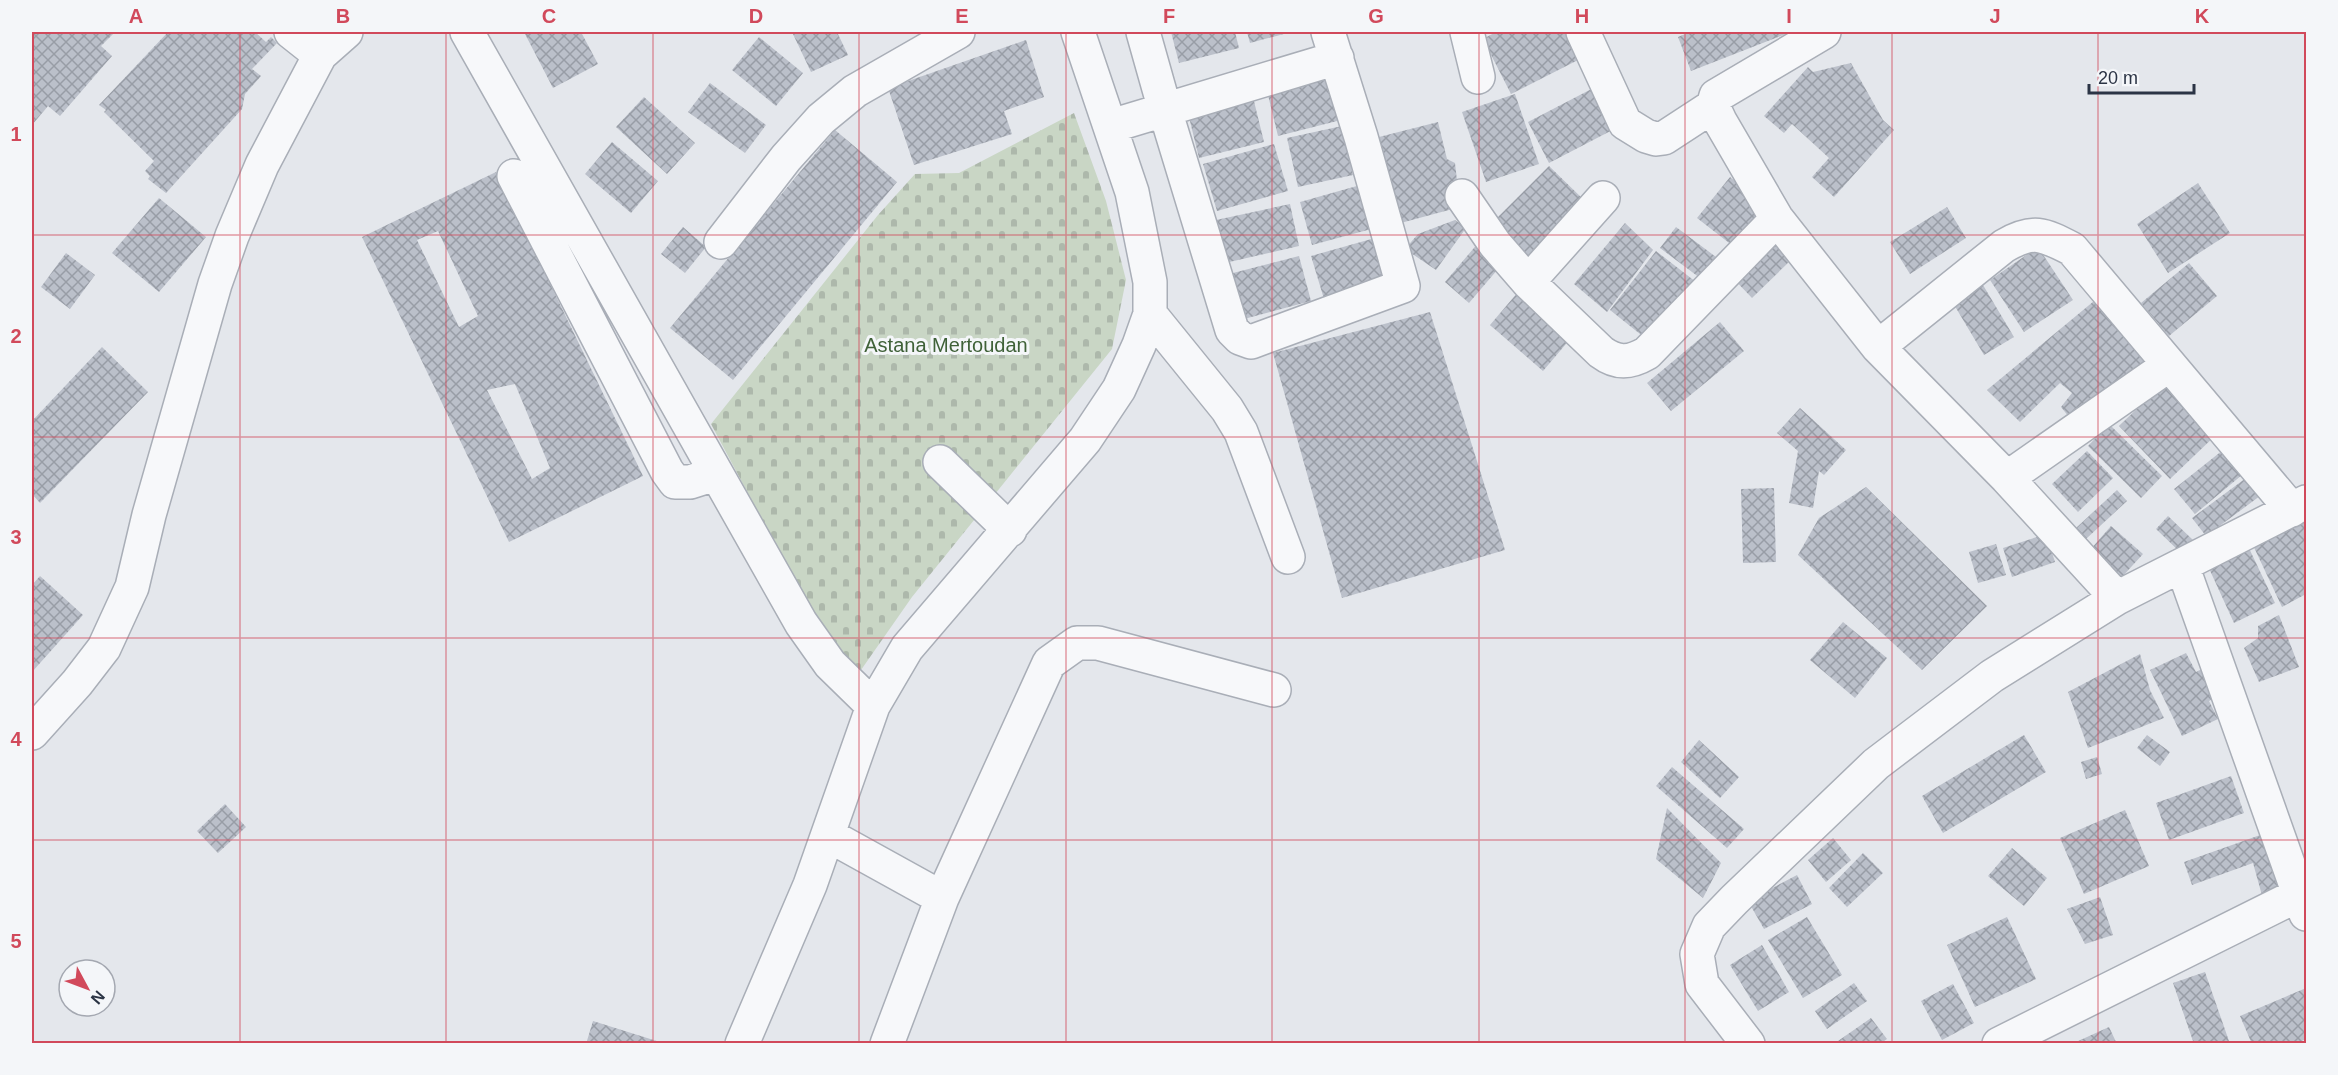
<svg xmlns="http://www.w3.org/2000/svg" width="2338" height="1075" font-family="Helvetica,sans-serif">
  <defs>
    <pattern id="cemetery-stones" width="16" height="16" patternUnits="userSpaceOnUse" patternTransform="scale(1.5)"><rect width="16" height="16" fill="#c9d6c5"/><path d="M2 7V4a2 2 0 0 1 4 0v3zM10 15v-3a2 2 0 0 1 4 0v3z" fill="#adb8ab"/></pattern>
    <pattern id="building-cross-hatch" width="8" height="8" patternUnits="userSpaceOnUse" patternTransform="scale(1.5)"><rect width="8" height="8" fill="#bbc0ca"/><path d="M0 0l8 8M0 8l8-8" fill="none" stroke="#989da6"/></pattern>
  </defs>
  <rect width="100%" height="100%" fill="#e4e7ec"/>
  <path fill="url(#cemetery-stones)" d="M1074,113l32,88 20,79 -14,69 -200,248 -51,73 -29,-28 -33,-53 -88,-165 167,-209 37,-41 44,-1z"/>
  <path fill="url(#building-cross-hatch)" fill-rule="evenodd" d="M32,32h83l-14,14 11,10 -52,60 -12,-10 -16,19z
    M168,32h87l11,10 5,-5 6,6 -25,26 9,7 -16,18 -3,15 -76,84 -18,-14 2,-3 -5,-5 9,-10 -50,-49 2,-2 -7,-5z
    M529,32h52l17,32 -45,24 -28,-54z
    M792,32h45l11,23 -37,17z
    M1171,32h64l4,16 -60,15z
    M1247,32h44l-41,11z
    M1496,32h75l13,25 -73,37 -28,-55z
    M1690,32h101l-100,39 -13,-34z
    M759,37l44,36 -27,33 -44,-36z
    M1026,40l18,57 -40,14 8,23 -98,31 -26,-77z
    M1851,63l32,57 11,10 -60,67 -22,-20 17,-19 -37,-34 -8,9 -20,-17 44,-49 5,5z
    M1333,69l12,50 -67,17 -12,-49z
    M710,83l56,42 -21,28 -57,-41z
    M1603,83l21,41 -75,39 -21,-41z
    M1252,93l12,49 -65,16 -12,-49z
    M1515,94l24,70 -53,18 -24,-70z
    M644,97l51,46 -28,31 -51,-47z
    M1438,122l9,37 8,4 5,44 -63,17 -22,-86z
    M1342,126l11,49 -55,12 -11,-49z
    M835,130l62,52 -164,198 -63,-52z
    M612,142l46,39 -27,32 -46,-39z
    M1274,144l14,47 -71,20 -14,-47z
    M1549,166l37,36 -56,56 -36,-37z
    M496,172l147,304 -134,66 -147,-305zM438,231l40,85 -19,11 -42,-87zM515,384l35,84 -18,11 -45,-89z
    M1730,177l35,28 -32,41 -36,-28z
    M2198,183l32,50 -62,40 -31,-49z
    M1364,184l11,44 -63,17 -12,-43z
    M159,198l47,39 -47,55 -47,-39z
    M1290,204l9,42 -74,17 -9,-43z
    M1947,207l19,31 -56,36 -20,-32z
    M1455,220l11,8 -30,42 -31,-21 13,-15z
    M1625,223l28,27 -46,62 -33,-28z
    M683,227l23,20 -21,26 -24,-19z
    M1676,227l48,36 -16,21 -48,-36z
    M1773,235l21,22 -42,41 -22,-23z
    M1375,238l13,43 -64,18 -13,-43z
    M1479,242l25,20 -35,41 -24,-21z
    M2038,247l35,53 -49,32 -34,-52z
    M1656,251l40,31 -46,60 -40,-32z
    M66,253l29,22 -25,34 -29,-22z
    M1299,256l12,45 -67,18 -11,-46z
    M2189,263l28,33 -48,40 -28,-33z
    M1524,285l53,46 -34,40 -53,-46z
    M1983,285l31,52 -30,18 -31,-52z
    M2094,301l59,61 -76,65 -16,-20 11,-14 -12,-10 -40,39 -33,-32z
    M1430,312l75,238 -163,48 -69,-245z
    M1720,322l24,29 -73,60 -24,-28z
    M102,347l46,45 -108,111 -8,-9v-73z
    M2169,378l51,53 -50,48 -51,-53z
    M1800,408l46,42 -22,25 -5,-4 -6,37 -24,-5 9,-52 -21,-18z
    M2109,424l53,52 -21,22 -53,-52z
    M2228,446l20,24 -53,44 -21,-25z
    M2087,451l26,27 -35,34 -26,-28z
    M2250,475l14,18 -58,43 -14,-18z
    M1866,487l121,119 -65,64 -124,-115 21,-37z
    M1774,488l2,74 -33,1 -2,-74z
    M2117,490l10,11 -41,38 -10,-11z
    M2306,512v82l-24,13 -31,-66z
    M2168,516l25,24 -12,13 -25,-24z
    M2111,526l32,28 -22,24 -31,-28z
    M2046,534l9,28 -43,15 -9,-29z
    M1996,544l10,31 -28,8 -9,-31z
    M2247,544l28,59 -41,20 -27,-59z
    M40,576l43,39 -51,57v-87z
    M2279,615l20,52 -40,15 -15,-34 14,-10v-12z
    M1843,622l44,36 -32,40 -45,-38z
    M2186,653l10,19 10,-5 13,29 -10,5 9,18 -36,17 -32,-66z
    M2140,654l10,36 14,28 -76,30 -20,-56z
    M2024,735l22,37 -103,61 -21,-37z
    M2147,735l23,17 -10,14 -23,-18z
    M1699,740l40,37 -19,21 -39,-36z
    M2097,757l5,17 -16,5 -5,-17z
    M1672,767l72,62 -17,19 -71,-62z
    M2231,776l13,37 -75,27 -13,-37z
    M225,804l21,23 -28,26 -21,-22z
    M1667,808l54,55 -18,35 -47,-39z
    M2125,810l24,56 -65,28 -24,-56z
    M2263,834l22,59 -22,6 -10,-36 -61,22 -8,-23z
    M1833,838l18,22 -25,22 -18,-22z
    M2012,848l35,30 -23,28 -36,-30z
    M1863,853l20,20 -36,34 -18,-19z
    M1797,875l15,29 -48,25 -16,-28z
    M2100,897l13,38 -28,9 -18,-35z
    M1807,917l35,58 -39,23 -35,-58z
    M2007,917l29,62 -61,28 -28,-62z
    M1762,945l27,47 -31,19 -28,-46z
    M2205,972l25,72h-36l-21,-61z
    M1854,983l13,18 -40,28 -12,-18z
    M1953,984l21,39 -32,17 -21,-39z
    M2306,988v51l-11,5h-43l-12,-28z
    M1871,1018l16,21 -7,5h-40l-2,-3z
    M593,1021l70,22v1h-77z
    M2109,1027l8,17h-40l-1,-2z"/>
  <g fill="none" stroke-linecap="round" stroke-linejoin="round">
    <defs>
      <path id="minor" d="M291,32l29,23
        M467,32l334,591 29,41 43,42
        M1143,32l22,78 67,220 8,8 11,4 152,-56 -42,-149 -33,-105
        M1467,32l11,45
        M1583,32l42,91 21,13 10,3 8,-1 49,-32
        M1824,32l-108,64 -3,10 7,15 57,98 101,128 129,131 110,120
        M1111,126l226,-68
        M514,176l153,295 8,11h15l25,-8
        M1462,196l33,48 33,38 73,70c16,12 29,11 46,1l130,-134
        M721,242l65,-84 35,-39 34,-28 103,-59
        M1528,282l75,-84
        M1150,314l77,95 14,23 47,125
        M1878,347l126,-101c29,-17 39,-12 68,3l220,261
        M940,462l70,68
        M2007,478l162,-113
        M2182,565l124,349
        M32,733l45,-50 27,-35 28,-61 17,-72 66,-231 17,-48 30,-71 58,-110 26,-23
        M828,835l114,63 107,-235 28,-20h21l176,47
        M742,1044l68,-159 63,-179 34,-58 178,-208 34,-51 20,-44 11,-31v-32l-18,-90 -54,-160
        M887,1044l55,-146
        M1748,1044l-46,-60 -5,-30 12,-28 25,-26 142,-136 116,-88 125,-78 189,-96
        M1999,1044l307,-153"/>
    </defs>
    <use href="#minor" stroke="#a9aeb7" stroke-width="36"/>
    <use href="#minor" stroke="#f7f8fa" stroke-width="33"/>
  </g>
  <path fill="none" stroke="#d1495b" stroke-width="1.5" stroke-opacity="0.55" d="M240,32v1012M446,32v1012M653,32v1012M859,32v1012M1066,32v1012M1272,32v1012M1479,32v1012M1685,32v1012M1892,32v1012M2098,32v1012M32,235h2274M32,437h2274M32,638h2274M32,840h2274"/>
  <g text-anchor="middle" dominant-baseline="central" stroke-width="6" stroke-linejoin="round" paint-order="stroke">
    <g font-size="20" fill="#3f6138" stroke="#f4f6f9">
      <text x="946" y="345">Astana Mertoudan</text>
    </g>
  </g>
  <rect width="2338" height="1075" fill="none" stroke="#f4f6f9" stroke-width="66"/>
  <g transform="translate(87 988) rotate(131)"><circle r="28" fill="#f4f6f9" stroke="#a4a8b1" stroke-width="1.5"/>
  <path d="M0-4.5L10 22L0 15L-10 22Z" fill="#d1495b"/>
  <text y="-9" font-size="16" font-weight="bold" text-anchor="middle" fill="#2b3445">N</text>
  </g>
  <path d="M2089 84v9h105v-9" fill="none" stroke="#2b3445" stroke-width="3"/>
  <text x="2098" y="84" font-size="18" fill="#2b3445" stroke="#f4f6f9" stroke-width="4.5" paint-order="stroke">20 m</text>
  <rect x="33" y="33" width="2272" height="1009" fill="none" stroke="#d1495b" stroke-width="2"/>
  <g font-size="20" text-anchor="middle" font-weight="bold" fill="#d1495b">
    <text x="136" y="23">A</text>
    <text x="343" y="23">B</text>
    <text x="549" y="23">C</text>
    <text x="756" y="23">D</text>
    <text x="962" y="23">E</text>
    <text x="1169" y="23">F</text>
    <text x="1376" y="23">G</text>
    <text x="1582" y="23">H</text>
    <text x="1789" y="23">I</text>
    <text x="1995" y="23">J</text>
    <text x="2202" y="23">K</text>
    <text x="16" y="141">1</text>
    <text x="16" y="343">2</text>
    <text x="16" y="544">3</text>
    <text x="16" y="746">4</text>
    <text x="16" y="948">5</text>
  </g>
</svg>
